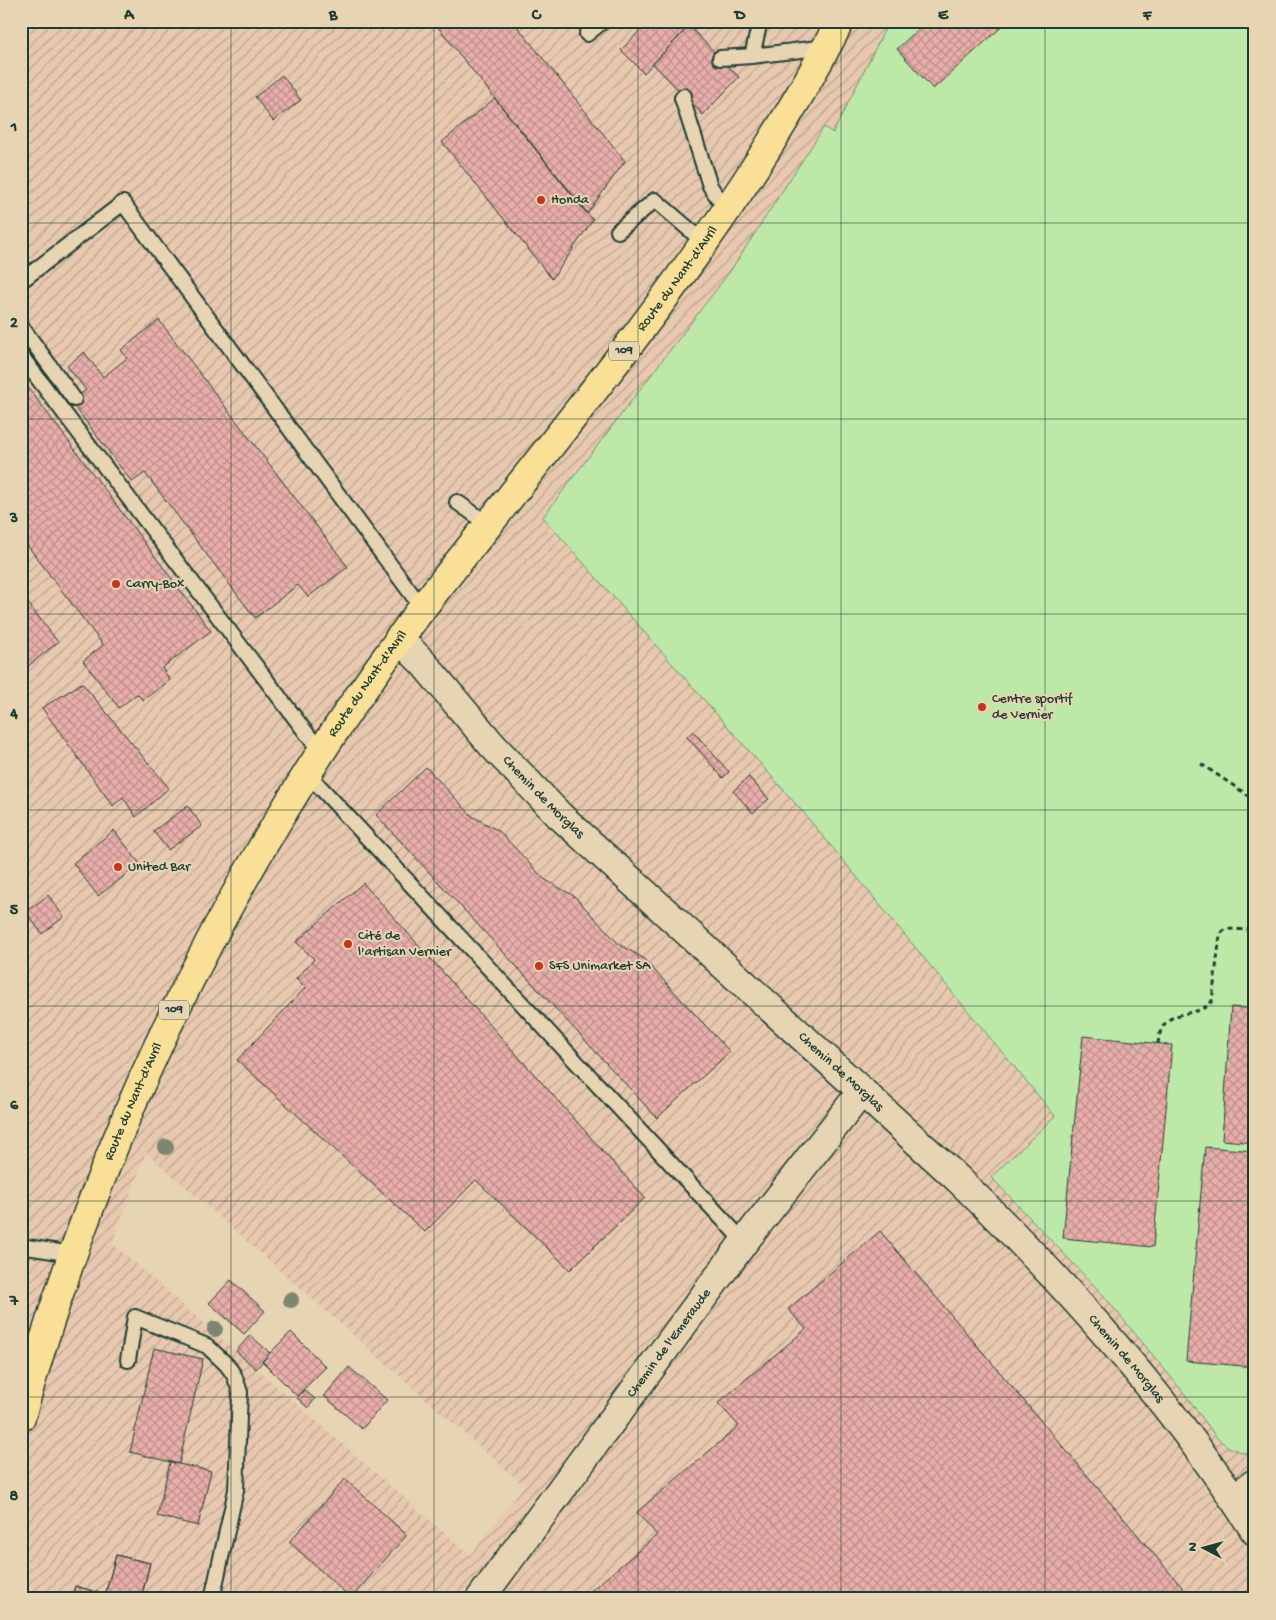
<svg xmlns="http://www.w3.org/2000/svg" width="1276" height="1620" font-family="'Gochi Hand',sans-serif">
  <defs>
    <pattern id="industrial-furrows" width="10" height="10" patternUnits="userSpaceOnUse" patternTransform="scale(1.25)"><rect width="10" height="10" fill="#e8c9af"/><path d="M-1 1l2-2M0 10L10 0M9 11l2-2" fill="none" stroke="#bba48f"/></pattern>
    <pattern id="building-cross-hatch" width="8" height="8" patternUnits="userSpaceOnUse" patternTransform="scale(1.25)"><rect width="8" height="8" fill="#e9aea9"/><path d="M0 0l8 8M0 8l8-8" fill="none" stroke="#bc8f8a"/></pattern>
  </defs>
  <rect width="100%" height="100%" fill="#e7d4b2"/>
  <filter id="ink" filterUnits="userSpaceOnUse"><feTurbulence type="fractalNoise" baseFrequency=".02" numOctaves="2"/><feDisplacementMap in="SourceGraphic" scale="10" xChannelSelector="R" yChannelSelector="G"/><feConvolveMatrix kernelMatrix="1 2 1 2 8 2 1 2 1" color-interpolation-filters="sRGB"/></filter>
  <g filter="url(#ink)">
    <path fill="url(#industrial-furrows)" fill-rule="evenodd" d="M21,21h868l-56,112 -9,-6 -93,143 -188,247 259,294 253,305 -64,61 113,119 80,97 26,35 33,25h12v146h-1234zM146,1152l378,334 -54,69 -358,-312z"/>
    <path fill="#bce9a7" stroke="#6e936e" d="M889,21h366v1432h-12l-15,-6 -11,-9 -33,-45 -80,-97 -113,-119 64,-61 -253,-305 -259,-294 188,-247 93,-143 9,6z"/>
    <path fill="url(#building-cross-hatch)" stroke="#1f3d34" d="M433,21h80l112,140 -38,53z
      M649,21h45l-50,52 -23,-23z
      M927,21h81l-75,68 -36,-40z
      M689,26l50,51 -36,38 -50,-51z
      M282,75l19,25 -28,21 -18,-24z
      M495,98l98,122 -41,59 -110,-137z
      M159,320l189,247 -40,30 -10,-12 -43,33 -110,-145 -13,9 -61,-80 15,-12 -19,-24 17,-14 19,25 24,-19 -6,-8z
      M21,378l190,253 -49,37 8,12 -27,20 -6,-6 -18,14 -36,-47 20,-16 -82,-108z
      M21,594l37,48 -37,30z
      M82,683l87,105 -33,29 -13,-20 -10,9 -71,-98z
      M693,731l36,41 -6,6 -36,-41z
      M426,767l46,49 27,15 45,48 30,17 45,48 24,14 87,94 -73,66 -281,-303z
      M749,777l20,22 -16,14 -20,-22z
      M188,806l14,20 -34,24 -15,-19z
      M114,830l26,34 -42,32 -25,-33z
      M363,883l282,315 -75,72 -94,-90 -51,52 -188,-172 68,-72 -9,-9 18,-20 -18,-17z
      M48,895l16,22 -22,17 -16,-22z
      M1231,1007l24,2v134l-33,-3z
      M1083,1036l89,9 -19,202 -90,-9z
      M1205,1147l50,4v216l-69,-6z
      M880,1231l312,368h-611l76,-64 -20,-23 102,-86 -21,-23 88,-74 -18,-20z
      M231,1280l34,31 -21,23 -35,-31z
      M291,1332l35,35 -29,29 -35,-35z
      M250,1335l20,18 -14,16 -20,-18z
      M154,1348l49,11 -24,105 -49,-12z
      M349,1367l38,33 -25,29 -38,-33z
      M304,1390l11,9 -7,9 -11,-10z
      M170,1462l41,9 -13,55 -41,-10z
      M345,1479l62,56 -56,63 -62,-56z
      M116,1555l34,8 -9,36h-37z
      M116,1555l34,8 -9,36h-37z
      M75,1586l25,7 -2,5 4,1h-30z
      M75,1586l25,7 -2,5 4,1h-30z"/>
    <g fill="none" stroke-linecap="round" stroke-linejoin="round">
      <defs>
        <path id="service" d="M587,34l16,-13
          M752,56l8,-35
          M720,58l32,-2 74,-9
          M684,96l-2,2 28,88 17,25
          M618,231l37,-31 50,43
          M21,281l102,-78 299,405
          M21,326l53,73
          M21,356l299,395
          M457,502l31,22
          M306,772l438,470
          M21,1253l6,-6 45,7
          M128,1360l7,-43 72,29 20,19 7,10 6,17 -4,98 -24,109"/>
        <g id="minor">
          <path id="s1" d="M399,638l25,26 68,81 67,70 398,363c111,108 214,223 298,353"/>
          <path d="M1233,1498l22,-15"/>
          <path id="s2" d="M480,1599l264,-357 118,-151"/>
        </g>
        <g id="primary">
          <path id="s3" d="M21,1417c80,-285 206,-545 382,-783 27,-38 57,-74 86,-110 126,-161 258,-320 351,-503"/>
        </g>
      </defs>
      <use href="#service" stroke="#1f3d34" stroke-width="18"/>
      <use href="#minor" stroke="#1f3d34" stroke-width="31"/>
      <use href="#primary" stroke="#1f3d34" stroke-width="31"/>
      <path stroke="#1f3d34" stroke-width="3" stroke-dasharray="5 4" stroke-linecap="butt" d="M1201,764l54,36
        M1158,1044c4,-42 38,-22 54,-43l8,-66 5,-6 30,1"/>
      <use href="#service" stroke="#e7d4b2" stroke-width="14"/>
      <use href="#minor" stroke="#e7d4b2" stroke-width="28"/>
      <use href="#primary" stroke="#fadf96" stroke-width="28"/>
    </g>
    <g fill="#7d8670">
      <circle cx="166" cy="1147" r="8"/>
      <circle cx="291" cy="1300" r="8"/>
      <circle cx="215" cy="1329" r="8"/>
    </g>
  </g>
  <path fill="none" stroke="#1f3d34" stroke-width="1" stroke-opacity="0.55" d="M231,21v1578M434,21v1578M638,21v1578M841,21v1578M1045,21v1578M21,223h1234M21,419h1234M21,614h1234M21,810h1234M21,1006h1234M21,1201h1234M21,1397h1234"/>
  <g fill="#c8321e" stroke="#e7d4b2" stroke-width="2">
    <circle cx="541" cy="200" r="5"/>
    <circle cx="116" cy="584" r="5"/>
    <circle cx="982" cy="707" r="5"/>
    <circle cx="118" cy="867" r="5"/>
    <circle cx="348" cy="944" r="5"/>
    <circle cx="539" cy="966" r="5"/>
  </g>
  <g text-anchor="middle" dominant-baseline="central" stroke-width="4" stroke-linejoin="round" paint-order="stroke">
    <g fill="#e7d4b2" stroke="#5b6a5a" stroke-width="1">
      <rect x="609" y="341.5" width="30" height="19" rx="4"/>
      <rect x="159" y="1000.5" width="30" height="19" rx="4"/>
    </g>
    <g font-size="12" font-weight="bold" fill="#1f3d34">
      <text x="624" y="351">109</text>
      <text x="174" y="1010">109</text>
    </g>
    <g font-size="14" fill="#1f3d34" stroke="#e7d4b2" text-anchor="start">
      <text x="551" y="200">Honda</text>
      <text x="126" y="584">Carry-Box</text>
      <text x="992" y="699">Centre sportif<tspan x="992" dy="16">de Vernier</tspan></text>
      <text x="128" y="867">United Bar</text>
      <text x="358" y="936">Cité de<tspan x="358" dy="16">l'artisan Vernier</tspan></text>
      <text x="549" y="966">SFS Unimarket SA</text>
    </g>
    <g font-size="14" fill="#1f3d34" stroke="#e7d4b2">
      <text stroke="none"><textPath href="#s3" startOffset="1325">Route du Nant-d'Avril</textPath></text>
      <text stroke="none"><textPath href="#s3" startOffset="815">Route du Nant-d'Avril</textPath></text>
      <text stroke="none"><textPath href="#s1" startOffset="215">Chemin de Morglas</textPath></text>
      <text stroke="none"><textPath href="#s1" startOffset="620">Chemin de Morglas</textPath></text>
      <text stroke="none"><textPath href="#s3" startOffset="335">Route du Nant-d'Avril</textPath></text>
      <text stroke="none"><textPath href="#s2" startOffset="318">Chemin de l'Emeraude</textPath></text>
      <text stroke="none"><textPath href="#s1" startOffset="1025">Chemin de Morglas</textPath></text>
    </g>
  </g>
  <rect width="1276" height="1620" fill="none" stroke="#e7d4b2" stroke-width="55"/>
  <g transform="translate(1204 1548) rotate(276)" stroke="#e7d4b2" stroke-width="4" paint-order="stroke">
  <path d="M0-4L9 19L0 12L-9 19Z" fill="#1f3d34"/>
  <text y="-8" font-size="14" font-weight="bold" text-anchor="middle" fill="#1f3d34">N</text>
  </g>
  <rect x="28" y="28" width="1220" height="1564" fill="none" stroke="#1f3d34" stroke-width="2"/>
  <g font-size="16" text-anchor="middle" font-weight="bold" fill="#1f3d34">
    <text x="129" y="19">A</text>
    <text x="333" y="19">B</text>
    <text x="536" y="19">C</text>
    <text x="740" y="19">D</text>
    <text x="943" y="19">E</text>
    <text x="1147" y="19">F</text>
    <text x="14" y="131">1</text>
    <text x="14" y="327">2</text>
    <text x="14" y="522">3</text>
    <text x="14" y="718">4</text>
    <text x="14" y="914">5</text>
    <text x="14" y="1109">6</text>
    <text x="14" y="1305">7</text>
    <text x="14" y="1500">8</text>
  </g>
</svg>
